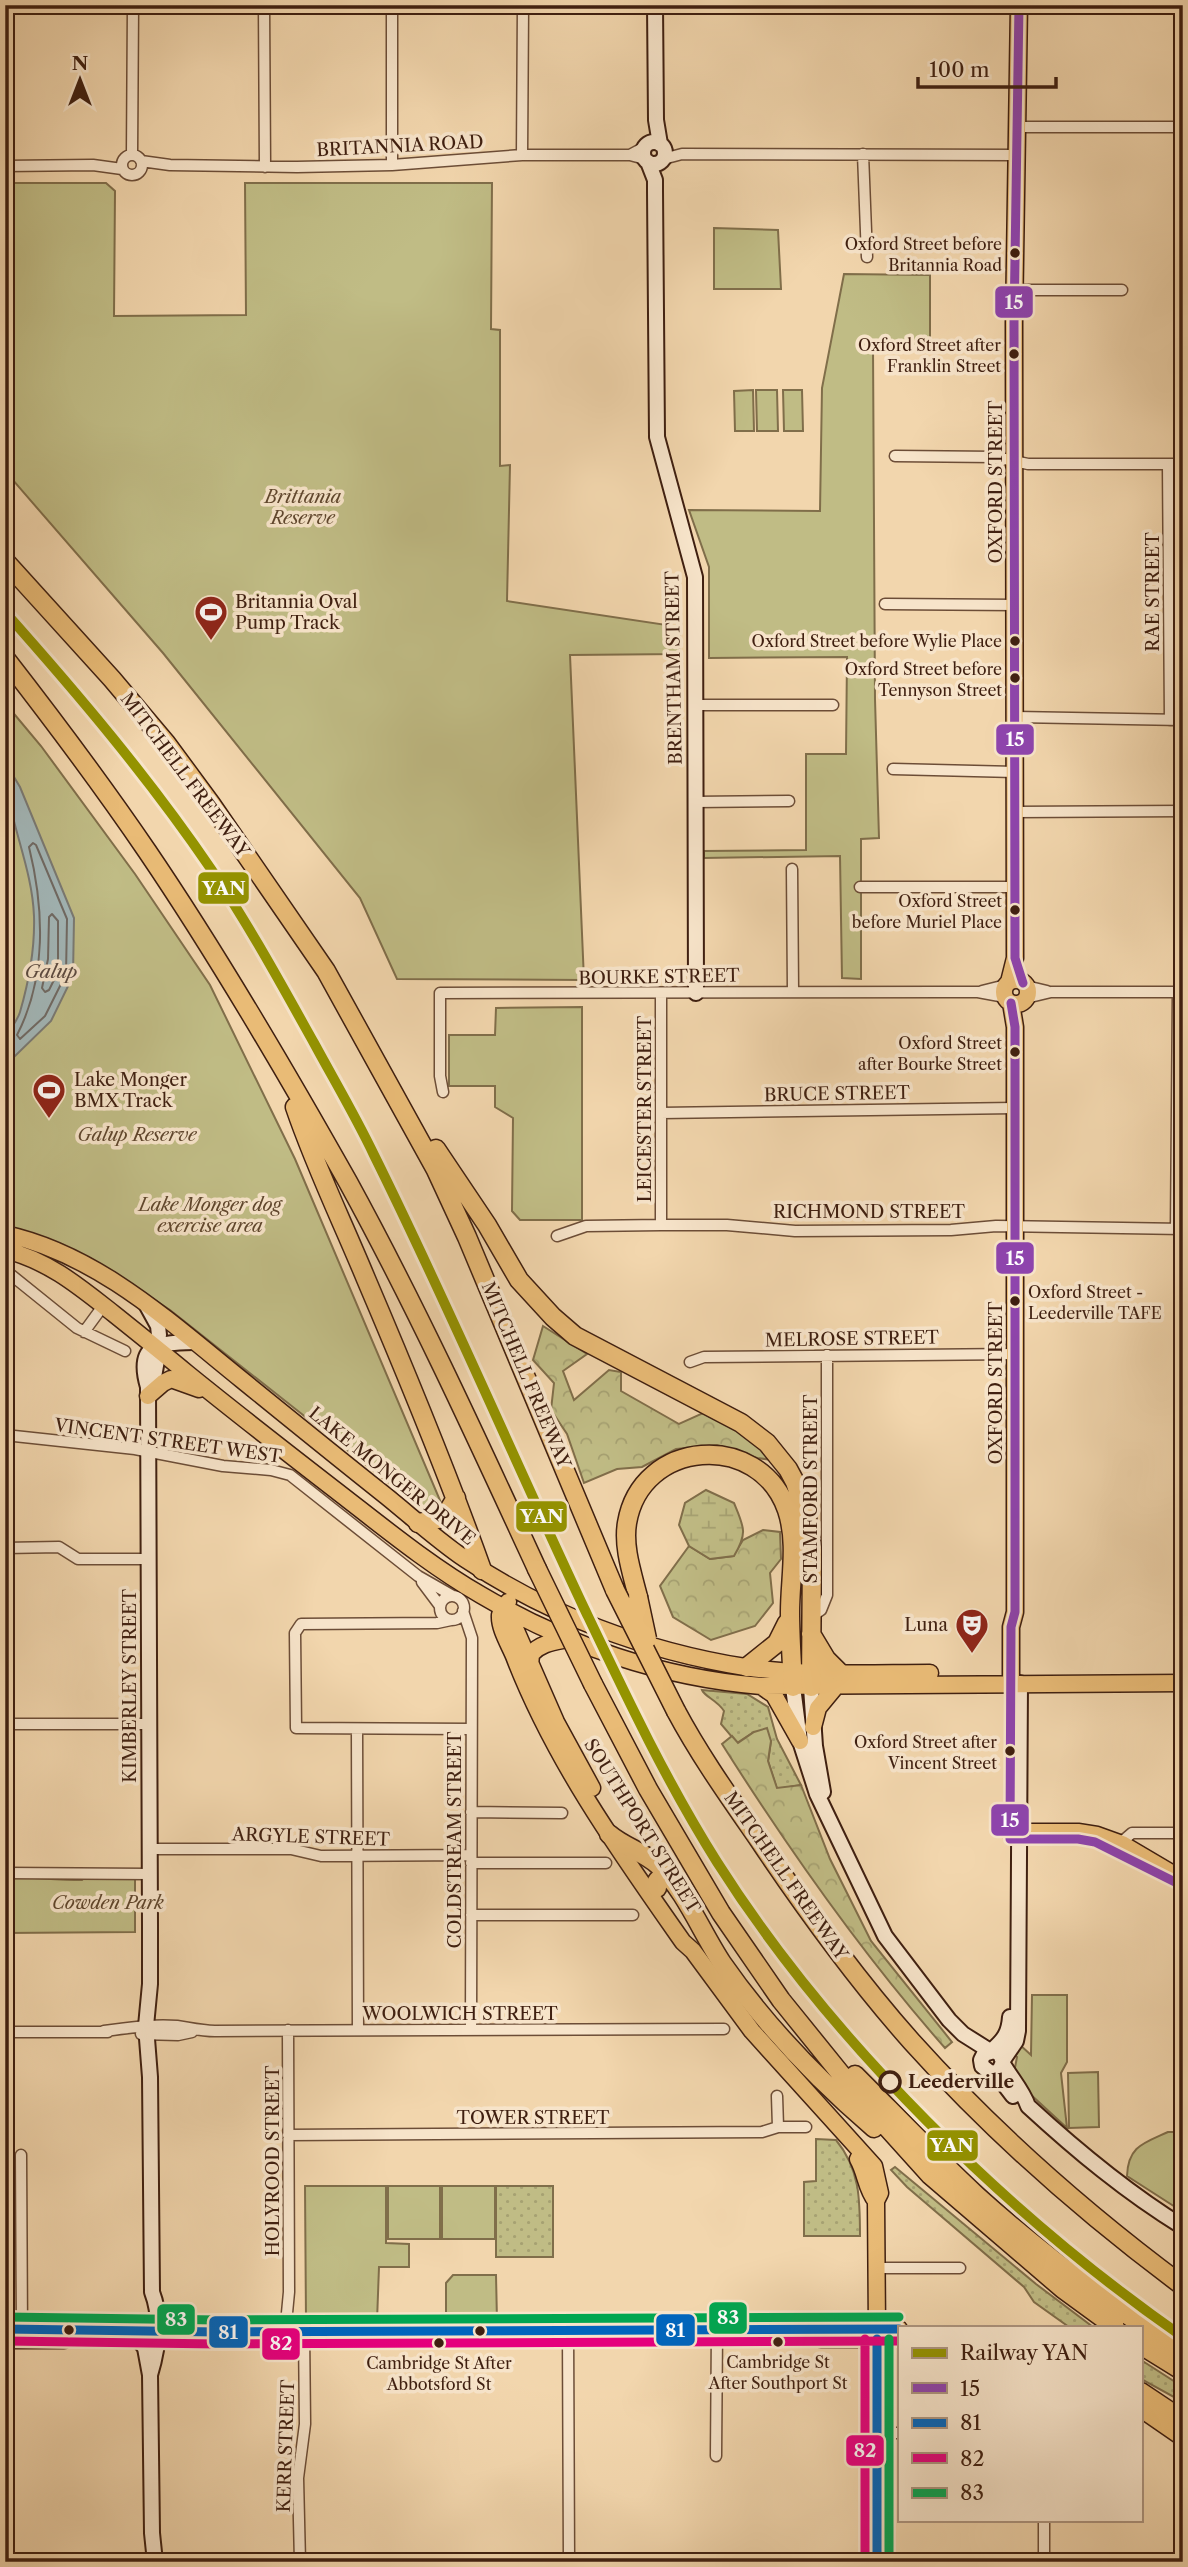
<svg xmlns="http://www.w3.org/2000/svg" width="1188" height="2567" font-family="'Libre Caslon Text',serif">
  <defs>
    <pattern id="grass-dots" width="8" height="8" patternUnits="userSpaceOnUse" patternTransform="scale(1.75)"><rect width="8" height="8" fill="#c0bc85"/><path d="M2 2h.1M6 6h.1" fill="none" stroke="#a6a172" stroke-width="1.8" stroke-linecap="round"/></pattern>
    <pattern id="forest-crowns" width="20" height="18" patternUnits="userSpaceOnUse" patternTransform="scale(1.75)"><rect width="20" height="18" fill="#c0bc85"/><path d="M2 6a3 3 0 1 1 6 0M12 15a3 3 0 1 1 6 0" fill="none" stroke="#a6a172"/></pattern>
    <pattern id="wetland-marsh" width="20" height="14" patternUnits="userSpaceOnUse" patternTransform="scale(1.75)"><rect width="20" height="14" fill="#c0bc85"/><path d="M1 5h8M5 5V1M11 12h8M15 12V8" fill="none" stroke="#a6a172"/></pattern>
  </defs>
  <rect width="100%" height="100%" fill="#f2d6ad"/>
  <filter id="stains"><feTurbulence type="fractalNoise" baseFrequency=".00286" numOctaves="4"/><feColorMatrix values="0 0 0 0 .2 0 0 0 0 .09 0 0 0 0 .02 0 0 0 .5 -.17"/></filter>
  <radialGradient id="worn" r=".72"><stop offset=".6" stop-color="#630" stop-opacity="0"/><stop offset="1" stop-color="#630" stop-opacity=".3"/></radialGradient>
  <path fill="url(#grass-dots)" stroke="#806e4a" stroke-width="2" d="M702,1690l45,4 21,13 9,32 24,46 -24,4 -9,-28 3,-20 -17,-9 -17,11 -16,-19 3,-13c-7,-11 -19,-14 -22,-21z
    M816,2139l20,1c24,29 24,60 24,96h-56v-54l12,-1z
    M895,2167l141,117 57,43h-24l-35,-25 -10,-15 -117,-100 -16,-17z
    M496,2186h57v71h-57z
    M1141,2360l42,27v15l-42,-23z"/>
  <path fill="url(#forest-crowns)" stroke="#806e4a" stroke-width="2" d="M543,1326l44,28 -24,17 11,29 35,-30 12,2v19l58,33 24,-11 43,22 27,25 -16,-2 -40,-13 -41,4 -34,18 -25,2 -33,14 -17,-49 -16,-24 3,-27 -21,-23z
    M763,1530l17,2 1,27 -11,14 3,30 -18,23 -44,14 -38,-23 -13,-31 29,-40 21,13 23,-3 10,-16z
    M767,1728l4,13 -3,20 9,27 24,-3 29,74 41,82 81,101 -7,6c-83,-94 -156,-198 -223,-304l10,-8 6,7 16,-11z"/>
  <path fill="url(#wetland-marsh)" stroke="#806e4a" stroke-width="2" d="M706,1490l28,13c10,24 14,30 0,53l-24,3 -21,-13 -10,-21 6,-22z"/>
  <path fill="#c0bc85" stroke="#806e4a" stroke-width="2" d="M5,183h101l9,8 -1,125 132,-1 -1,-132h247l-1,146 9,1v136l10,-1 -3,136 173,26 -1,27 -109,1 14,325 -187,-1 -37,-81 -197,-245 -158,-182z
    M714,228l64,2 3,59h-67z
    M844,274l86,1v74l-57,-1 2,351 4,139 -18,1v140l-19,-1 -2,-122 -136,2v-7l102,-1v-96h40l1,-97 -138,1v-91l-20,-57 131,1 2,-123z
    M753,390l1,41h-19l-1,-40z
    M756,390h21l1,41h-21z
    M783,390h19l1,41h-19z
    M5,703l36,43 94,128 75,111 85,174 147,346 -15,8 -257,-203 -62,-41 -103,-39z
    M582,1007v213h-62l-8,-9 1,-93 -18,-11v-21h-46v-51h46l1,-27z
    M86,1876h49v56l-130,1v-56c26,0 50,3 77,3z
    M1032,1995h35v67l-6,11 6,55 -38,-35 -15,-20 3,-16 -5,-3 7,-10 12,11z
    M1098,2072l1,55 -30,1 -1,-55z
    M1168,2132h15v27l-4,10 4,2v41l-56,-36c1,-30 17,-33 41,-44z
    M305,2186h81v57l23,1v23h-30l-2,54h-71z
    M388,2186h52v53h-52z
    M442,2186h53v53h-53z
    M453,2275h43l1,46h-51v-38z"/>
  <path fill="#a2b6b7" stroke="#7a7a74" stroke-width="2" d="M5,762l15,25 54,131 -1,58 -22,45 -37,36 -9,5c0,-7 -1,-16 0,-22 3,-9 12,-18 15,-28 9,-31 15,-64 14,-96 -2,-53 -29,-101 -29,-154z"/>
  <g fill="none" stroke-linecap="round" stroke-linejoin="round">
    <path stroke="#706a64" stroke-width="2" d="M33,843l3,2 31,74 -1,55 -21,42 -25,23 -3,-4c30,-58 27,-127 12,-188z
      M52,914l6,7v51l-9,18 -4,2 -3,-4 6,-29 1,-42z"/>
    <defs>
      <path id="street" d="M264,5l1,162
        M1017,127h166
        M863,154l4,103
        M122 165a10 10 0 1 1 20 0a10 10 0 1 1-20 0Z
        M132,155l1,-150
        M522,155l1,-150
        M630,155l15,-8
        M663,159l19,-5 335,1
        M141,161l29,4 127,2 95,-2 130,-10h108l15,4
        M392,165v-160
        M5,166l88,-1 29,4
        M1015,290h107
        M895,456l101,1 32,7h155
        M1168,464l2,256
        M885,604l131,1
        M694,705h139
        M1015,717l168,3
        M893,769l122,3
        M695,802l94,-1
        M1015,812l168,-1
        M792,869l1,122
        M860,887h155
        M1026,986l21,5
        M982,991l24,-6
        M661,993v232
        M1026,998l25,-6h131
        M443,1092l-3,-16v-83l508,-1h30l27,5
        M661,1113l354,-5
        M1176,1229l2,-237
        M557,1236l29,-10 75,-1h66l68,6 156,-1 45,-4 187,3
        M5,1270l72,58 48,23
        M84,1332l19,-26
        M690,1362l14,-5 311,-3
        M5,1435l130,14 88,17 48,4 19,5 128,101 35,20
        M5,1548l54,-1 19,12h71
        M422,1582l18,24
        M440 1608a12 12 0 1 1 24 0a12 12 0 1 1-24 0Z
        M463,1611l9,27 -1,392
        M811,1617l10,-7 6,-15v-240
        M451,1620l-14,3 -136,1 -6,9 1,95 175,1
        M5,1655h1
        M5,1724h144
        M357,1729l1,301
        M471,1812l91,1
        M150,1849h141l30,7 150,-1
        M1118,1852l7,-13 7,-6h51
        M471,1863h135
        M5,1873l145,1
        M471,1915h162
        M104,2031c24,-3 48,-7 73,-5 13,2 25,5 38,5l509,-2
        M5,2032h103
        M141,2034l37,1 14,-3
        M777,2096l1,31
        M288,2135l474,-3 16,-5h28
        M21,2155l1,178
        M876,2268h84
        M568,2329l1,233
        M285,2334l4,-42 -1,-262
        M877,2335v227
        M877,2433h22
        M716,2456l1,-127
        M1044,2520v42
        M300,2562l-2,-84 7,-54 -1,-93"/>
      <path id="secondary" d="M655,5l1,115 4,24
        M643 153a11 11 0 1 1 22 0a11 11 0 1 1-22 0Z
        M648,162l7,18v11l2,246 38,140 1,416
        M147,1306l11,20 1,9 -4,12 2,13 -3,17 -6,10
        M793,1687l7,54 17,53 68,142 64,84 14,14 27,17
        M811,1687l4,59 8,46
        M991,2051c13,-11 18,-18 19,-34
        M1003,2060l13,-19 2,-10 2,-348
        M1003,2064c8,14 20,27 25,42 49,45 98,86 155,121
        M992,2073l7,-2 4,-9 -3,-8 -6,-3 -10,3 -3,6 1,6 21,17 10,13
        M139,2340l6,8 5,27 2,158 3,29
        M150,2375c8,-26 12,-57 2,-83l-2,-215 -4,-51 4,-42v-58l-2,-539c-13,-44 11,-44 47,-45"/>
      <path id="primary" d="M1004 992a12 12 0 1 1 24 0a12 12 0 1 1-24 0Z
        M1009,982l6,-24 -1,-635 5,-318
        M1011,1003l4,24v585l-4,15v56
        M5,1234c92,20 165,88 237,146 48,39 96,78 144,116 26,21 51,44 79,63 83,56 180,92 280,108 60,9 124,6 185,6
        M5,1250c43,10 76,38 109,64 25,20 50,40 74,60 48,39 97,77 146,115 48,37 95,76 147,106 85,50 181,83 280,91l422,-3
        M148,1396l15,-13 8,-4 28,10
        M508,1602c-3,4 -7,8 -8,13 -1,13 9,29 14,41 40,104 105,195 169,286l10,9 59,80 122,135 6,27 -4,8 1,128
        M503,1607l11,19 42,96 36,66
        M530,1667l1,-13c10,-11 22,-12 37,-15
        M761,1686l13,9 26,46
        M813,1727l5,-19 19,-23
        M1010,1832h68l19,3 25,9 61,36
        M858,2159c8,14 8,30 18,42
        M5,2329l213,3 681,-3
        M821,2339h62
        M5,2340h59
        M1141,2391l42,28
        M1141,2409l42,29"/>
      <path id="highway" d="M5,561l107,118 54,64 45,61 115,167 110,199 31,67 148,353
        M5,658c49,63 97,127 142,193 72,106 138,219 201,331 69,126 129,257 189,387
        M295,1107c20,59 47,114 71,172 41,96 81,193 116,291
        M436,1149l51,76 32,55 34,37 22,19 166,87 26,20 21,26 7,13 12,36 5,32 -1,137
        M418,1523l26,-5 12,-20
        M638,1597c-6,-24 -15,-50 -11,-74 14,-84 132,-93 160,-13 11,33 3,69 3,102 0,25 2,50 3,75
        M811,1634l15,25 13,13
        M747,1667l30,-24 10,-20
        M593,1684l55,105 73,124 60,87 76,94 73,81 133,114 52,38
        M676,1711c24,45 54,87 83,129 47,70 97,139 153,202 81,90 174,172 271,244
        M609,1834c15,13 35,18 49,31 27,25 44,68 64,98 43,62 95,116 152,165
        M657,1888v-7l3,-3 10,1
        M855,2075c40,40 79,81 121,120 64,58 135,110 207,158
        M1141,2345l42,26"/>
    </defs>
    <use href="#street" stroke="#6c4d37" stroke-width="13"/>
    <use href="#secondary" stroke="#3f1f10" stroke-width="18"/>
    <use href="#primary" stroke="#3f1f10" stroke-width="19"/>
    <use href="#highway" stroke="#3f1f10" stroke-width="21"/>
    <use href="#street" stroke="#f7e4ca" stroke-width="10"/>
    <use href="#secondary" stroke="#f7e4ca" stroke-width="14"/>
    <use href="#primary" stroke="#e9bb76" stroke-width="16"/>
    <use href="#highway" stroke="#e9bb76" stroke-width="18"/>
    <defs>
      <path id="highway-bridge" d="M537,1569l56,115
        M615,1590l61,121
        M638,1597l9,42"/>
    </defs>
    <use href="#highway-bridge" stroke="#3f1f10" stroke-width="21" stroke-linecap="butt"/>
    <use href="#highway-bridge" stroke="#e9bb76" stroke-width="18"/>
    <defs>
      <path id="bus-1" d="M1019,5l-5,318 1,635 8,25
        M1011,1003l4,24v585l-4,15 -1,212h68l17,3 88,44"/>
      <path id="bus-2" d="M5,2329l213,3 681,-3
        M877,2339v223"/>
      <path id="bus-3" d="M865,2339v223
        M5,2341l213,3 681,-3"/>
      <path id="bus-4" d="M5,2317l213,3 681,-3
        M889,2339v223"/>
    </defs>
    <use href="#bus-1" stroke="#f7e4ca" stroke-width="14"/>
    <use href="#bus-2" stroke="#f7e4ca" stroke-width="14"/>
    <use href="#bus-3" stroke="#f7e4ca" stroke-width="14"/>
    <use href="#bus-4" stroke="#f7e4ca" stroke-width="14"/>
    <use href="#bus-1" stroke="#8e44ad" stroke-width="9"/>
    <use href="#bus-2" stroke="#0065bd" stroke-width="9"/>
    <use href="#bus-3" stroke="#e5007d" stroke-width="9"/>
    <use href="#bus-4" stroke="#00a651" stroke-width="9"/>
    <defs>
      <path id="rail-1" d="M5,612c73,82 144,166 206,257 38,56 70,115 103,174 20,37 42,74 60,112 74,149 139,302 210,453 41,86 82,173 133,254 114,180 291,353 466,475"/>
    </defs>
    <use href="#rail-1" stroke="#f7e4ca" stroke-width="16"/>
    <use href="#rail-1" stroke="#949300" stroke-width="10"/>
  </g>
  <defs>
    <symbol id="stadium-pin" viewBox="-11 -11 22 30"><path d="M0 17L-7.5 6A9.5 9.5 0 1 1 7.5 6Z" fill="#8f2418" stroke="#f7e4ca"/><path d="M0-5a6.5 5 0 1 0 0 10a6.5 5 0 1 0 0-10ZM-3.5-1.8h7v3.6h-7Z" fill="#fff"/></symbol>
    <symbol id="theatre-pin" viewBox="-11 -11 22 30"><path d="M0 17L-7.5 6A9.5 9.5 0 1 1 7.5 6Z" fill="#8f2418" stroke="#f7e4ca"/><path d="M-5-5.5Q0-4 5-5.5V0Q5 5 0 6Q-5 5-5 0ZM-3.3-2.5H-1v1.5H-3.3ZM1-2.5H3.3v1.5H1ZM-2.8 1Q0 5.5 2.8 1Z" fill="#fff"/></symbol>
  </defs>
  <g fill-rule="evenodd">
    <use href="#stadium-pin" x="192" y="593" width="38" height="52"/>
    <use href="#stadium-pin" x="30" y="1071" width="38" height="52"/>
    <use href="#theatre-pin" x="953" y="1606" width="38" height="52"/>
  </g>
  <g fill="#3f1f10" stroke="#f7e4ca" stroke-width="2.5">
    <circle cx="1015" cy="253" r="6"/>
    <circle cx="1014" cy="354" r="6"/>
    <circle cx="1015" cy="641" r="6"/>
    <circle cx="1015" cy="678" r="6"/>
    <circle cx="1015" cy="910" r="6"/>
    <circle cx="1015" cy="1052" r="6"/>
    <circle cx="1015" cy="1301" r="6"/>
    <circle cx="1010" cy="1751" r="6"/>
    <circle cx="69" cy="2330" r="6"/>
    <circle cx="480" cy="2331" r="6"/>
    <circle cx="778" cy="2342" r="6"/>
    <circle cx="439" cy="2343" r="6"/>
  </g>
  <circle fill="#f7e4ca" stroke="#3f1f10" stroke-width="3.5" cx="890" cy="2082" r="10"/>
  <g text-anchor="middle" dominant-baseline="central" stroke-width="7" stroke-linejoin="round" paint-order="stroke">
    <g font-size="16" fill="#3f1f10" stroke="#f7e4ca" text-anchor="end">
      <text x="1002" y="244">Oxford Street before<tspan x="1002" dy="21">Britannia Road</tspan></text>
      <text x="1001" y="345">Oxford Street after<tspan x="1001" dy="21">Franklin Street</tspan></text>
      <text x="1002" y="641">Oxford Street before Wylie Place</text>
      <text x="1002" y="669">Oxford Street before<tspan x="1002" dy="21">Tennyson Street</tspan></text>
      <text x="1002" y="901">Oxford Street<tspan x="1002" dy="21">before Muriel Place</tspan></text>
      <text x="1002" y="1043">Oxford Street<tspan x="1002" dy="21">after Bourke Street</tspan></text>
      <text x="1028" y="1292" text-anchor="start">Oxford Street -<tspan x="1028" dy="21">Leederville TAFE</tspan></text>
      <text x="997" y="1742">Oxford Street after<tspan x="997" dy="21">Vincent Street</tspan></text>
      <text x="778" y="2362" text-anchor="middle">Cambridge St<tspan x="778" dy="21">After Southport St</tspan></text>
      <text x="439" y="2363" text-anchor="middle">Cambridge St After<tspan x="439" dy="21">Abbotsford St</tspan></text>
    </g>
    <g font-size="18" fill="#3f1f10" stroke="#f7e4ca">
      <text transform="translate(400 146) rotate(-3)">BRITANNIA ROAD</text>
      <text transform="translate(996 482) rotate(-90)">OXFORD STREET</text>
      <text transform="translate(1153 592) rotate(-90)">RAE STREET</text>
      <text transform="translate(674 668) rotate(-91)">BRENTHAM STREET</text>
      <text transform="translate(185 775) rotate(53)">MITCHELL FREEWAY</text>
      <text transform="translate(659 977) rotate(-1)">BOURKE STREET</text>
      <text transform="translate(837 1094) rotate(-1)">BRUCE STREET</text>
      <text transform="translate(645 1109) rotate(-90)">LEICESTER STREET</text>
      <text x="869" y="1212">RICHMOND STREET</text>
      <text transform="translate(852 1339) rotate(-1)">MELROSE STREET</text>
      <text transform="translate(526 1375) rotate(67)">MITCHELL FREEWAY</text>
      <text transform="translate(996 1383) rotate(-90)">OXFORD STREET</text>
      <text transform="translate(168 1441) rotate(8)">VINCENT STREET WEST</text>
      <text transform="translate(392 1476) rotate(39)">LAKE MONGER DRIVE</text>
      <text transform="translate(811 1489) rotate(-90)">STAMFORD STREET</text>
      <text transform="translate(130 1686) rotate(-90)">KIMBERLEY STREET</text>
      <text transform="translate(642 1826) rotate(58)">SOUTHPORT STREET</text>
      <text transform="translate(311 1837) rotate(2)">ARGYLE STREET</text>
      <text transform="translate(455 1840) rotate(-90)">COLDSTREAM STREET</text>
      <text transform="translate(786 1876) rotate(55)">MITCHELL FREEWAY</text>
      <text x="460" y="2014">WOOLWICH STREET</text>
      <text x="533" y="2118">TOWER STREET</text>
      <text transform="translate(273 2161) rotate(-90)">HOLYROOD STREET</text>
      <text transform="translate(286 2446) rotate(-88)">KERR STREET</text>
    </g>
    <g font-size="18" font-style="italic" fill="#5f462d" stroke="#f7e4ca">
      <text x="303" y="497">Brittania<tspan x="303" dy="21">Reserve</tspan></text>
      <text x="137" y="1135">Galup Reserve</text>
      <text x="210" y="1205">Lake Monger dog<tspan x="210" dy="21">exercise area</tspan></text>
      <text x="108" y="1903">Cowden Park</text>
    </g>
    <g font-size="18" fill="#3f1f10" stroke="#f7e4ca" text-anchor="start">
      <text x="235" y="602">Britannia Oval<tspan x="235" dy="21">Pump Track</tspan></text>
      <text x="74" y="1080">Lake Monger<tspan x="74" dy="21">BMX Track</tspan></text>
      <text x="948" y="1625" text-anchor="end">Luna</text>
    </g>
    <g font-size="18" font-weight="bold" fill="#3f1f10" stroke="#f7e4ca" text-anchor="start">
      <text x="908" y="2082">Leederville</text>
    </g>
    <g font-size="19" font-style="italic" fill="#5d4c42" stroke="#f7e4ca">
      <text x="51" y="971">Galup</text>
    </g>
  </g>
  <g stroke="#f7e4ca" stroke-width="2.5">
    <rect x="994" y="285" width="40" height="34" rx="7" fill="#8e44ad"/>
    <rect x="995" y="723" width="40" height="33" rx="7" fill="#8e44ad"/>
    <rect x="197" y="871" width="53" height="34" rx="7" fill="#949300"/>
    <rect x="995" y="1241" width="40" height="34" rx="7" fill="#8e44ad"/>
    <rect x="515" y="1500" width="53" height="33" rx="7" fill="#949300"/>
    <rect x="990" y="1803" width="40" height="34" rx="7" fill="#8e44ad"/>
    <rect x="926" y="2129" width="53" height="33" rx="7" fill="#949300"/>
    <rect x="708" y="2301" width="40" height="34" rx="7" fill="#00a651"/>
    <rect x="156" y="2303" width="40" height="33" rx="7" fill="#00a651"/>
    <rect x="655" y="2313" width="41" height="34" rx="7" fill="#0065bd"/>
    <rect x="208" y="2315" width="41" height="34" rx="7" fill="#0065bd"/>
    <rect x="261" y="2327" width="40" height="34" rx="7" fill="#e5007d"/>
    <rect x="845" y="2434" width="40" height="33" rx="7" fill="#e5007d"/>
  </g>
  <g font-size="19" text-anchor="middle" font-weight="bold" fill="#fff">
    <text x="1014" y="309">15</text>
    <text x="1015" y="746">15</text>
    <text x="224" y="895">YAN</text>
    <text x="1015" y="1265">15</text>
    <text x="542" y="1523">YAN</text>
    <text x="1010" y="1827">15</text>
    <text x="952" y="2152">YAN</text>
    <text x="728" y="2324">83</text>
    <text x="176" y="2326">83</text>
    <text x="675" y="2337">81</text>
    <text x="228" y="2339">81</text>
    <text x="281" y="2350">82</text>
    <text x="865" y="2457">82</text>
  </g>
  <rect width="1188" height="2567" fill="none" stroke="#f2d6ad" stroke-width="28"/>
  <rect x="7" y="7" width="1174" height="2553" fill="none" stroke="#3f1f10" stroke-width="3.5"/>
  <rect x="14" y="14" width="1160" height="2539" fill="none" stroke="#3f1f10" stroke-width="2"/>
  <rect x="898" y="2326" width="245" height="196" fill="#f7e4ca" stroke="#ad9580" stroke-width="2"/>
  <rect x="912" y="2348" width="35" height="10" fill="#949300" stroke="#ad9580" stroke-width="2"/>
  <text x="960" y="2360" font-size="21" fill="#3f1f10">Railway YAN</text>
  <rect x="912" y="2383" width="35" height="10" fill="#8e44ad" stroke="#ad9580" stroke-width="2"/>
  <text x="960" y="2396" font-size="21" fill="#3f1f10">15</text>
  <rect x="912" y="2418" width="35" height="10" fill="#0065bd" stroke="#ad9580" stroke-width="2"/>
  <text x="960" y="2430" font-size="21" fill="#3f1f10">81</text>
  <rect x="912" y="2453" width="35" height="10" fill="#e5007d" stroke="#ad9580" stroke-width="2"/>
  <text x="960" y="2466" font-size="21" fill="#3f1f10">82</text>
  <rect x="912" y="2488" width="35" height="10" fill="#00a651" stroke="#ad9580" stroke-width="2"/>
  <text x="960" y="2500" font-size="21" fill="#3f1f10">83</text>
  <g transform="translate(80 80)" stroke="#f7e4ca" stroke-width="5" paint-order="stroke">
  <path d="M0-5L12 26L0 18L-12 26Z" fill="#3f1f10"/>
  <text y="-10" font-size="19" font-weight="bold" text-anchor="middle" fill="#3f1f10">N</text>
  </g>
  <path d="M918 77v10h138v-10" fill="none" stroke="#3f1f10" stroke-width="3.5"/>
  <text x="929" y="77" font-size="21" fill="#3f1f10" stroke="#f7e4ca" stroke-width="5" paint-order="stroke">100 m</text>
  <rect width="100%" height="100%" filter="url(#stains)"/>
  <rect width="100%" height="100%" fill="url(#worn)"/>
</svg>
